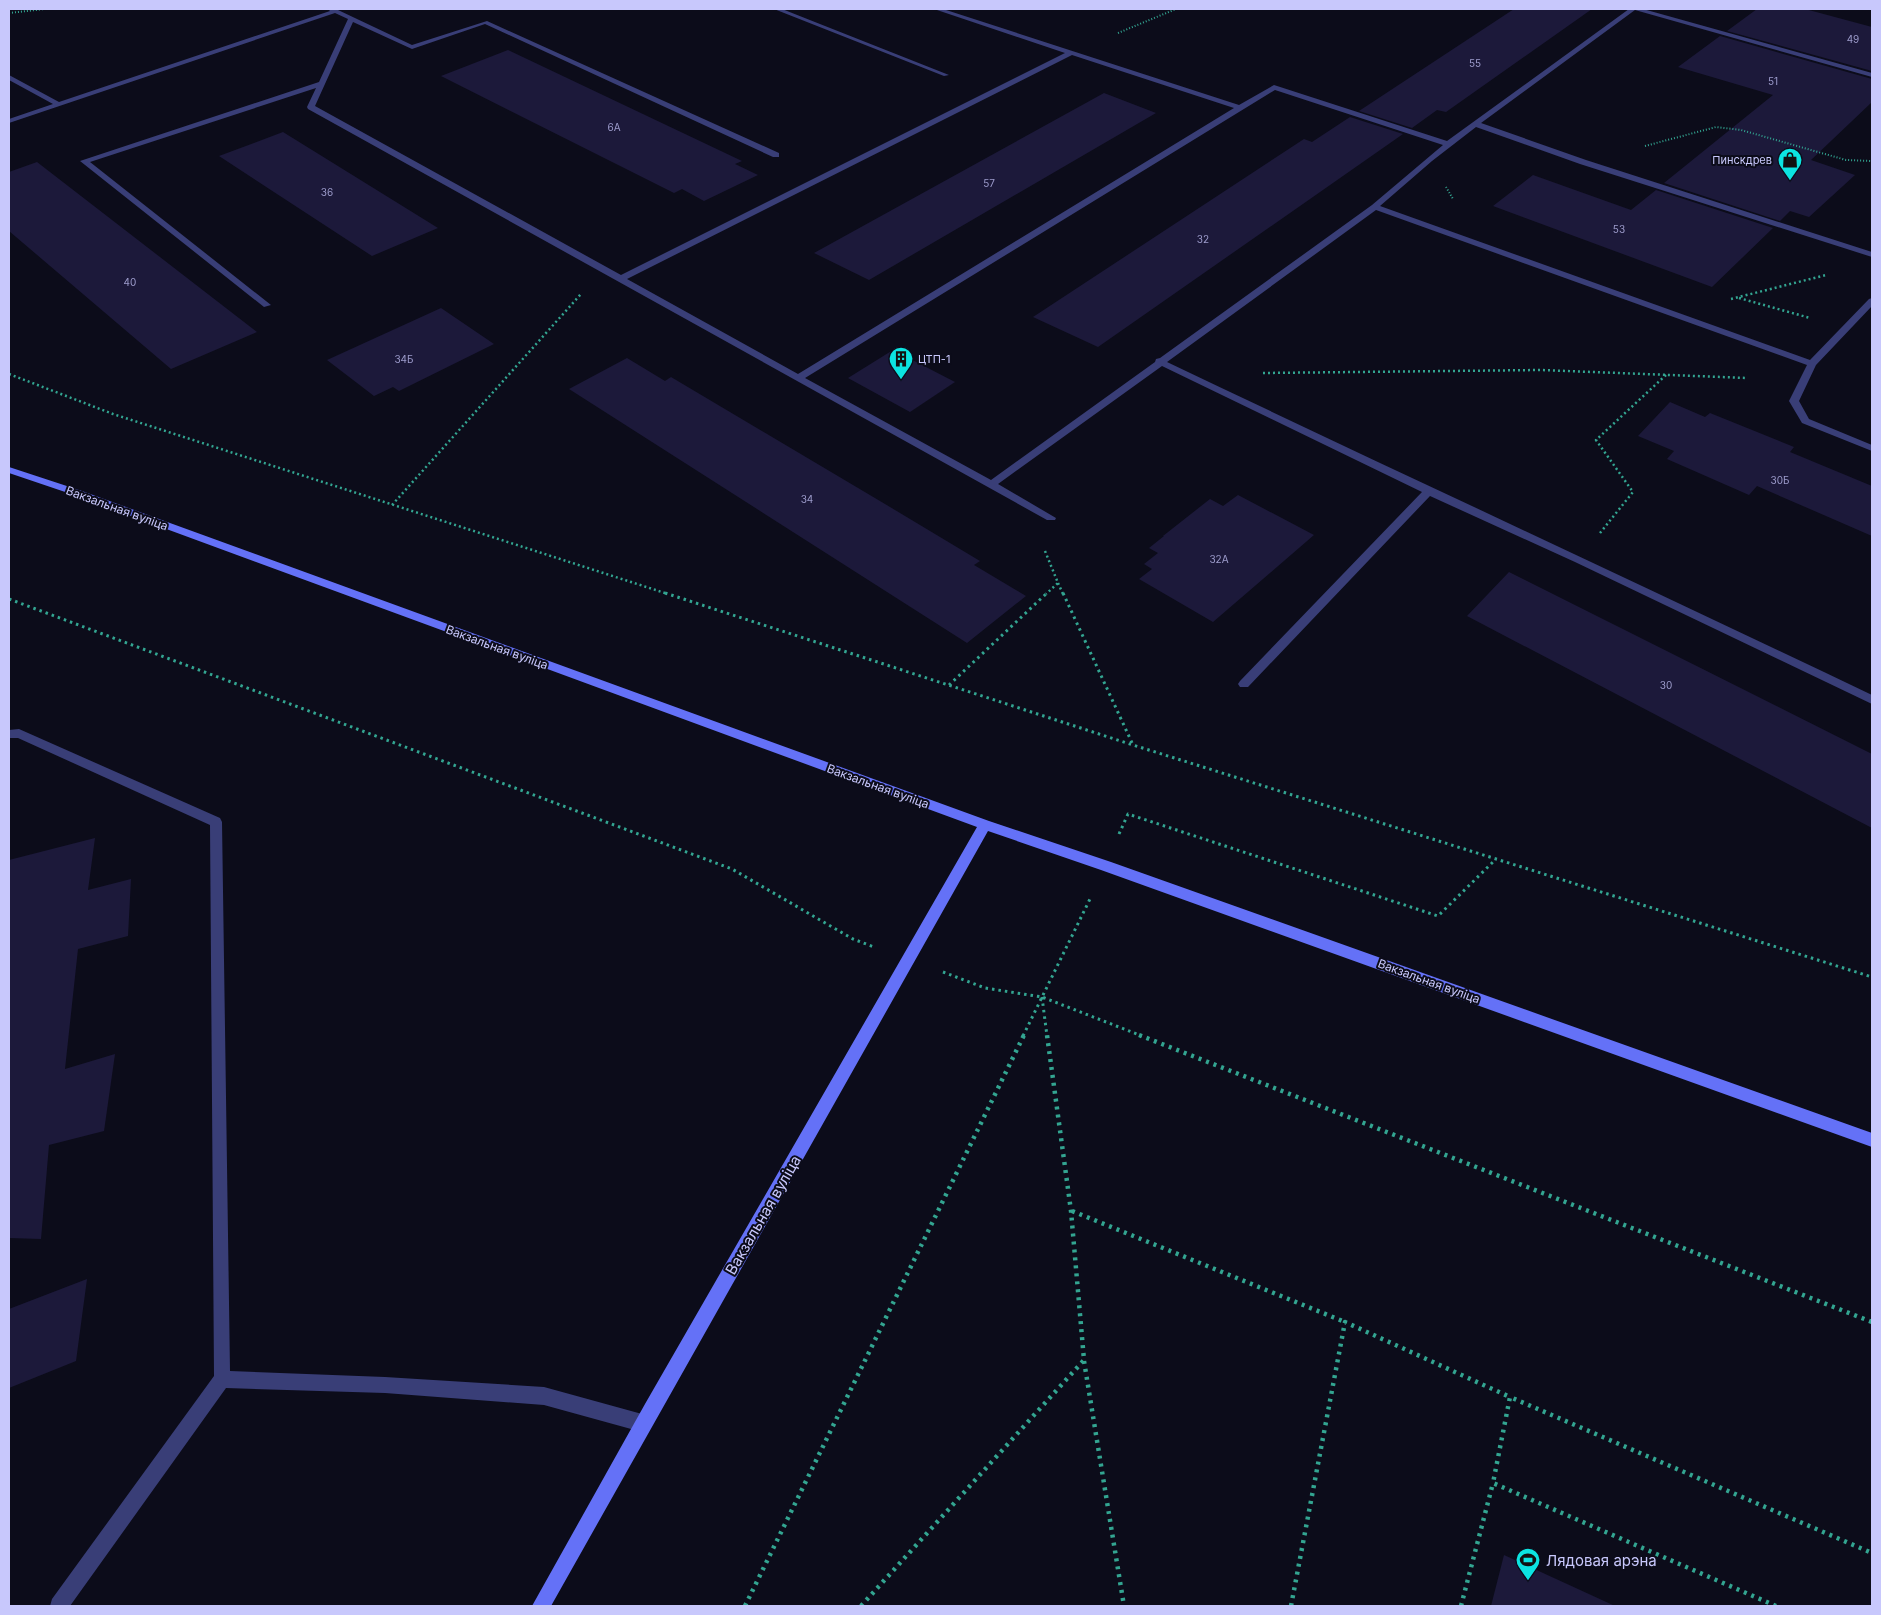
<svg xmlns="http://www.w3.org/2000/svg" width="1881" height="1615" font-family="Inter,sans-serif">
  <rect width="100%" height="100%" fill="#0c0c1a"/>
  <path fill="#1c193a" d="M1514,9h78l-146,103 -9,-2 -25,18 -53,-17z
    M1757,9h48l67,18v44l-145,-40z
    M1720,36l152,43v23l-61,58 44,15 -46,42 -19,-6 -10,10 -116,-38 109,-88 -95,-28z
    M508,50l234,111 -7,3 23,11 -54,26 -22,-12 -8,4 -233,-117z
    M1104,93l52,20 -287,167 -55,-27z
    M1350,117l53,17 -305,213 -65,-30 271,-178 8,3z
    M283,132l155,96 -66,28 -153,-100z
    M37,162l220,170 -86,37 -162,-138v-59z
    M1533,175l98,35 25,-20 117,38 -61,59 -219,-81z
    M441,308l53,36 -95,47 -6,-4 -19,9 -47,-36z
    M893,350l62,32 -45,30 -62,-34z
    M627,358l38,23 6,-4 214,127 95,57 -6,4 52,31 -59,47 -398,-254z
    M1670,402l35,15 5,-4 84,34 -4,5 82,34v50l-115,-50 -8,9 -82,-36 7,-8 -36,-15z
    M1238,495l76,40 -101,87 -74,-43 13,-10 -8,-5 14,-11 -9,-5 15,-12h-1l47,-37 13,7z
    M1509,572l363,182v74l-405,-212z
    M95,838l-7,52 43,-11 -3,57 -50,13 -13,120 50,-15 -11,77 -55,14 -8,94 -32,-1v-378z
    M87,1279l-11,82 -67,27v-79z
    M1504,1555l111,51h-124z"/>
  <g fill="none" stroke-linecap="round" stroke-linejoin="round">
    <path stroke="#33a591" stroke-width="2" stroke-dasharray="1 2" stroke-linecap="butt" d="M9,13l36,-4
      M1118,33l58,-24
      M1645,146l71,-19 25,3 105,30 26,1
      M1446,187l7,12"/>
    <path stroke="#33a591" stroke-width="2.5" stroke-dasharray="2 3" stroke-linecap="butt" d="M1739,298l71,20
      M1731,299l95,-24
      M1263,373l278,-3 206,8
      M9,374l104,40 555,180
      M392,505l189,-211
      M1600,533l33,-41 -37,-52 70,-65
      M1045,551l13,32 -12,11
      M1058,583l5,11"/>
    <path stroke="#33a591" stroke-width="3" stroke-dasharray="2.5 4" stroke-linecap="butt" d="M665,593l468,152 739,232
      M1063,593l70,152
      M9,599l723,270 121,70 21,8
      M949,685l98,-92
      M1119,834l9,-20 310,102 58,-57
      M943,972l42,16 57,9 100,39
      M1042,997l5,39
      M1023,1036l67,-137"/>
    <path stroke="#33a591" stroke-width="4.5" stroke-dasharray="3 5" stroke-linecap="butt" d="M1139,1035l733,287
      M1072,1211l273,111
      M1084,1361l40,245
      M745,1606l279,-571
      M861,1606l223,-246 -13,-149 -24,-176
      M1291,1606l54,-284 165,75
      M1461,1606l32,-123
      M1776,1606l-283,-123 17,-86 362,156"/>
    <path fill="#393e77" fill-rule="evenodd" d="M328,9l10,1 74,35 75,-24 292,132v4h-6l-288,-133 -73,25 -59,-27 -38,84 306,169 444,-222 -131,-44h9l296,96 35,-20 173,56 182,-132h14l229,64v4l-237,-67 -154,113 105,37 286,92v5l-292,-93 -104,-37 -44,34 -52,45 430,154 59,-61 3,-1v8l-56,59 -17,36 10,18 63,26v6l-70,-28 -13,-22 18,-36 -431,-155 -209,152c235,112 471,221 705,333v9l-297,-142 -145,-66 -182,191h-8l-2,-3 2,-3 182,-189 -260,-126 -164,118 58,34 -1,2h-8l-739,-411 -1,-2 9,-19 -226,74 181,143 -7,2 -184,-146 239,-79 29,-63 -13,-6 -326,110v-4l44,-15 -44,-24v-5l50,27 271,-91zM1072,55l162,53 -436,266 -171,-95zM1275,90l168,55 -71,60 -212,153 -4,1 -1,3 -164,118 -186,-102z
      M774,9h8l167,66 -5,1z
      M19,729l201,89 2,4 8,549 155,6 159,10 98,27 6,3 3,6 -3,6 -6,3 -98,-27 -159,-12 -159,-5 -156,218h-20l2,-7 162,-223 -4,-551 -192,-87h-9v-8z"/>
    <path fill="#6471f7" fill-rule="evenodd" d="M9,467l73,24 907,330 122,41 761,271v14l-771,-277 -113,-39 -437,775h-19l113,-202 332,-577 -903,-332 -65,-22z"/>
  </g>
  <defs>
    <symbol id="shop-pin" viewBox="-11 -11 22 30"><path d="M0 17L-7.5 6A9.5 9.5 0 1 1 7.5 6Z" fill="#0ce4e1" stroke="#0c0c1a"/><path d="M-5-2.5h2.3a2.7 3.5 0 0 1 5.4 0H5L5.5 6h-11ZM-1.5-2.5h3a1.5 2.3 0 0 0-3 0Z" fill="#111"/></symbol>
    <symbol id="building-pin" viewBox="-11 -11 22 30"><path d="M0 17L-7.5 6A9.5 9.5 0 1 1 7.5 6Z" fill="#0ce4e1" stroke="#0c0c1a"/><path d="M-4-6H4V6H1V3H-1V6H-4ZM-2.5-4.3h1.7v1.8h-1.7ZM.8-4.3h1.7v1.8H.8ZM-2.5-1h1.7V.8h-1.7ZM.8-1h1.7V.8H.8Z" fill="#111"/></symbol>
    <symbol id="stadium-pin" viewBox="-11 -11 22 30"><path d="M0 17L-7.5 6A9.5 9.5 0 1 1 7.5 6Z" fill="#0ce4e1" stroke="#0c0c1a"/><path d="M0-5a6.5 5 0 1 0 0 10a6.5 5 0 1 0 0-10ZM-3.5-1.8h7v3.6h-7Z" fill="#111"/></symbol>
  </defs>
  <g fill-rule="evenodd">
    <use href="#shop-pin" x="1776" y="146" width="28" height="38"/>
    <use href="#building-pin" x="887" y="345" width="28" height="38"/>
    <use href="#stadium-pin" x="1514" y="1546" width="28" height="38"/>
  </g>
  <g text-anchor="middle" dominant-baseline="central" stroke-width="4" stroke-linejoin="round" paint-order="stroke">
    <g font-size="10" fill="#9d9ccc">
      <text x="1853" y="39">49</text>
      <text x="1475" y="63">55</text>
      <text x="1773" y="81">51</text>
      <text x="614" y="127">6А</text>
      <text x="989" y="183">57</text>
      <text x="327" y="192">36</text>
      <text x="1619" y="229">53</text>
      <text x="1203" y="239">32</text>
      <text x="130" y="282">40</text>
      <text x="404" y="359">34Б</text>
      <text x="1780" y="480">30Б</text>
      <text x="807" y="499">34</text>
      <text x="1219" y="559">32А</text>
      <text x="1666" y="685">30</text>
    </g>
    <g font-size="11" fill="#c8c8fc" stroke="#0c0c1a" text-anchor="end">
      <text x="1772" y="160">Пинскдрев</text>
      <text x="918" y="359" text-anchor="start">ЦТП-1</text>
    </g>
    <g font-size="12" fill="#c8c8fc" stroke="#0c0c1a">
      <text transform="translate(117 508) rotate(20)">Вакзальная вуліца</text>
      <text transform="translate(497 647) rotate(20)">Вакзальная вуліца</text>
      <text transform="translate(878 786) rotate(20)">Вакзальная вуліца</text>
      <text transform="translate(1429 981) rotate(20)">Вакзальная вуліца</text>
    </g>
    <g font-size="15" fill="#c8c8fc" stroke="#0c0c1a">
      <text transform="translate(763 1215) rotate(-60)">Вакзальная вуліца</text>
    </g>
    <g font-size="15" fill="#c8c8fc" stroke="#0c0c1a" text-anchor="start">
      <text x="1546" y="1560">Лядовая арэна</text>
    </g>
  </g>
  <rect width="1881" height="1615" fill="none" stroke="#c8c8fc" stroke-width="20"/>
</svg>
